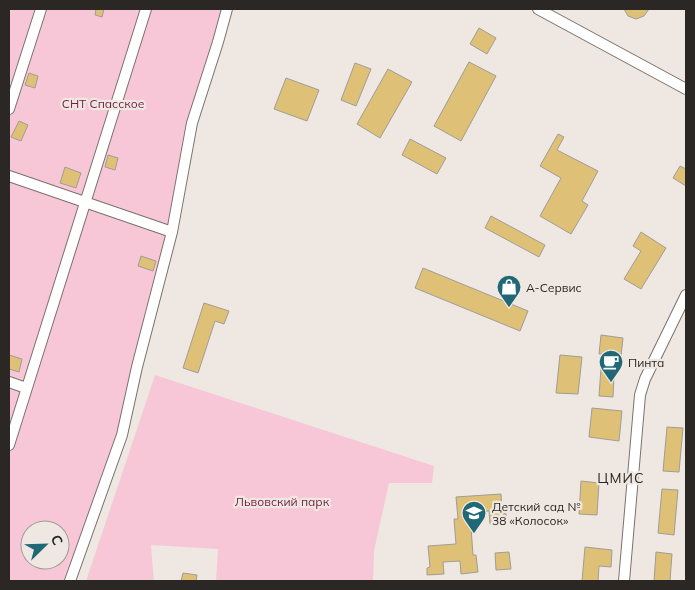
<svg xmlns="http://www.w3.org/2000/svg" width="695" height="590" font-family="Mulish,sans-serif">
  <rect width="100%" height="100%" fill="#efe8e2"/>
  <path fill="#f8c7d7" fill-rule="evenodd" d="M9,9h216l-48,182 -32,157 -71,233h-65zM30,530h30v30h-30z
    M155,375l279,91 -2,17h-43l-15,68 -1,30h-157l2,-32 -67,-4 3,36h-68z"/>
  <path fill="#dec077" stroke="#a09d96" d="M96,9h8l-2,8 -7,-2z
    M624,9h25l-5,7 -8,3 -8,-3z
    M479,28l17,10 -9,16 -17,-10z
    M469,62l27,14 -35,65 -27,-15z
    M355,63l16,6 -15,37 -15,-6z
    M388,69l24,13 -32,56 -23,-14z
    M29,73l9,3 -3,12 -10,-3z
    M286,78l33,12 -12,31 -33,-12z
    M19,121l9,4 -7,16 -10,-4z
    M558,134l6,3 -7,13 41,21 -16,30 6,4 -17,29 -31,-18 21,-38 -21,-12z
    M410,139l36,19 -9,16 -35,-19z
    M108,155l10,3 -3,12 -10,-3z
    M680,166l6,3v17l-13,-8z
    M65,167l16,6 -5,15 -16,-5z
    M491,216l54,29 -6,12 -54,-29z
    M641,232l25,16 -25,41 -17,-10 17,-28 -8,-5z
    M141,256l15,5 -3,10 -15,-5z
    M423,268l105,43 -8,20 -105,-43z
    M204,303l25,8 -5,13 -9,-3 -17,52 -15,-5z
    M601,335l22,3 -2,18h-6l-2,41 -14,-1 3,-42h-3z
    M9,355l13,4 -3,13 -10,-3z
    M560,355l22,2 -4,37 -22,-1z
    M592,408l30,3 -3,30 -30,-4z
    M667,427l16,1 -4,44 -16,-1z
    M581,481l18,2 -2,32 -18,-1z
    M662,489l16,1 -4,45 -16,-2z
    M501,494l1,20 4,-1v10l-16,1 -1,-13 -19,2 3,42h3l2,17 -17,2 -1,-13 -17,1 1,12 -17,1v-7l3,-1 -2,-21 28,-2 -2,-25h4l-2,-22z
    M585,547l27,3 -1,17 -12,-1 -1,15h-16z
    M509,552l2,17 -15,1 -1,-17z
    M656,552l16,2 -2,27h-16z
    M183,573l14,2 -1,6h-15z"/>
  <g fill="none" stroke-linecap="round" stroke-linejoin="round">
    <defs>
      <path id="minor" d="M538,9l148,80
        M9,109l32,-100
        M9,176l163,56
        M9,382l17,6
        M9,445l137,-436
        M70,581l52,-146 15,-68 35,-135 20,-109 26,-81 9,-33
        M624,581l16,-186 5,-16 41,-84"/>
    </defs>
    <use href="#minor" stroke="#79726d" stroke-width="12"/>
    <use href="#minor" stroke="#fff" stroke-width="10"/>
  </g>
  <defs>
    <symbol id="shop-pin" viewBox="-11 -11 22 30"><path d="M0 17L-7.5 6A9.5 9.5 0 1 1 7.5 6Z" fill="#206875" stroke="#efe8e2"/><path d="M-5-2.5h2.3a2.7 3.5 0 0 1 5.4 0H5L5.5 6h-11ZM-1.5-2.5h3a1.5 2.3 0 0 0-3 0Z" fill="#fff"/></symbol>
    <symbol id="cafe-pin" viewBox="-11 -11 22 30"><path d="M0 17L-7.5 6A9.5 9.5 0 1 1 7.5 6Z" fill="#206875" stroke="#efe8e2"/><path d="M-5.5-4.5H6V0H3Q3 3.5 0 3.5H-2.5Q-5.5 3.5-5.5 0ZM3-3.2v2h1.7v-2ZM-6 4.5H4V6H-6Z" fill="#fff"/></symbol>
    <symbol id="school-pin" viewBox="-11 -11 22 30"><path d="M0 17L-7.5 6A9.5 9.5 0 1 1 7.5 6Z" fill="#206875" stroke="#efe8e2"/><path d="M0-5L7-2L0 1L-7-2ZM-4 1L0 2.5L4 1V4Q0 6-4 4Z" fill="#fff"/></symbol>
  </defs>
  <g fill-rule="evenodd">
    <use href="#shop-pin" x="495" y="273" width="28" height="38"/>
    <use href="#cafe-pin" x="597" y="348" width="28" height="38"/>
    <use href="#school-pin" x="460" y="499" width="28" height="38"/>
  </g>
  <g text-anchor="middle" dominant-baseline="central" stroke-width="4.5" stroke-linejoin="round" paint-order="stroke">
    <g font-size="12" fill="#741c46" stroke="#efe8e2">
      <text x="103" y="103">СНТ Спасское</text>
      <text x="282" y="501">Львовский парк</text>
    </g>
    <g font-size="12" fill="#2a2725" stroke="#efe8e2" text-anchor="start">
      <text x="526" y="287">A-Сервис</text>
      <text x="628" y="362">Пинта</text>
      <text x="492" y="506">Детский сад №<tspan x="492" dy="14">38 «Колосок»</tspan></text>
    </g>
    <g font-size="14" letter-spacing="1" fill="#2a2725" stroke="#efe8e2">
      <text x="621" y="478">ЦМИС</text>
    </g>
  </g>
  <rect width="695" height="590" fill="none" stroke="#2a2725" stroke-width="20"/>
  <g transform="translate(45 545) rotate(67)"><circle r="24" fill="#efe8e2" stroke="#a09b96"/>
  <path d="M0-4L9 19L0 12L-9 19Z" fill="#206875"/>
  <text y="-8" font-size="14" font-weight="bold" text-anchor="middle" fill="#2a2725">С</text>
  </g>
</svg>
